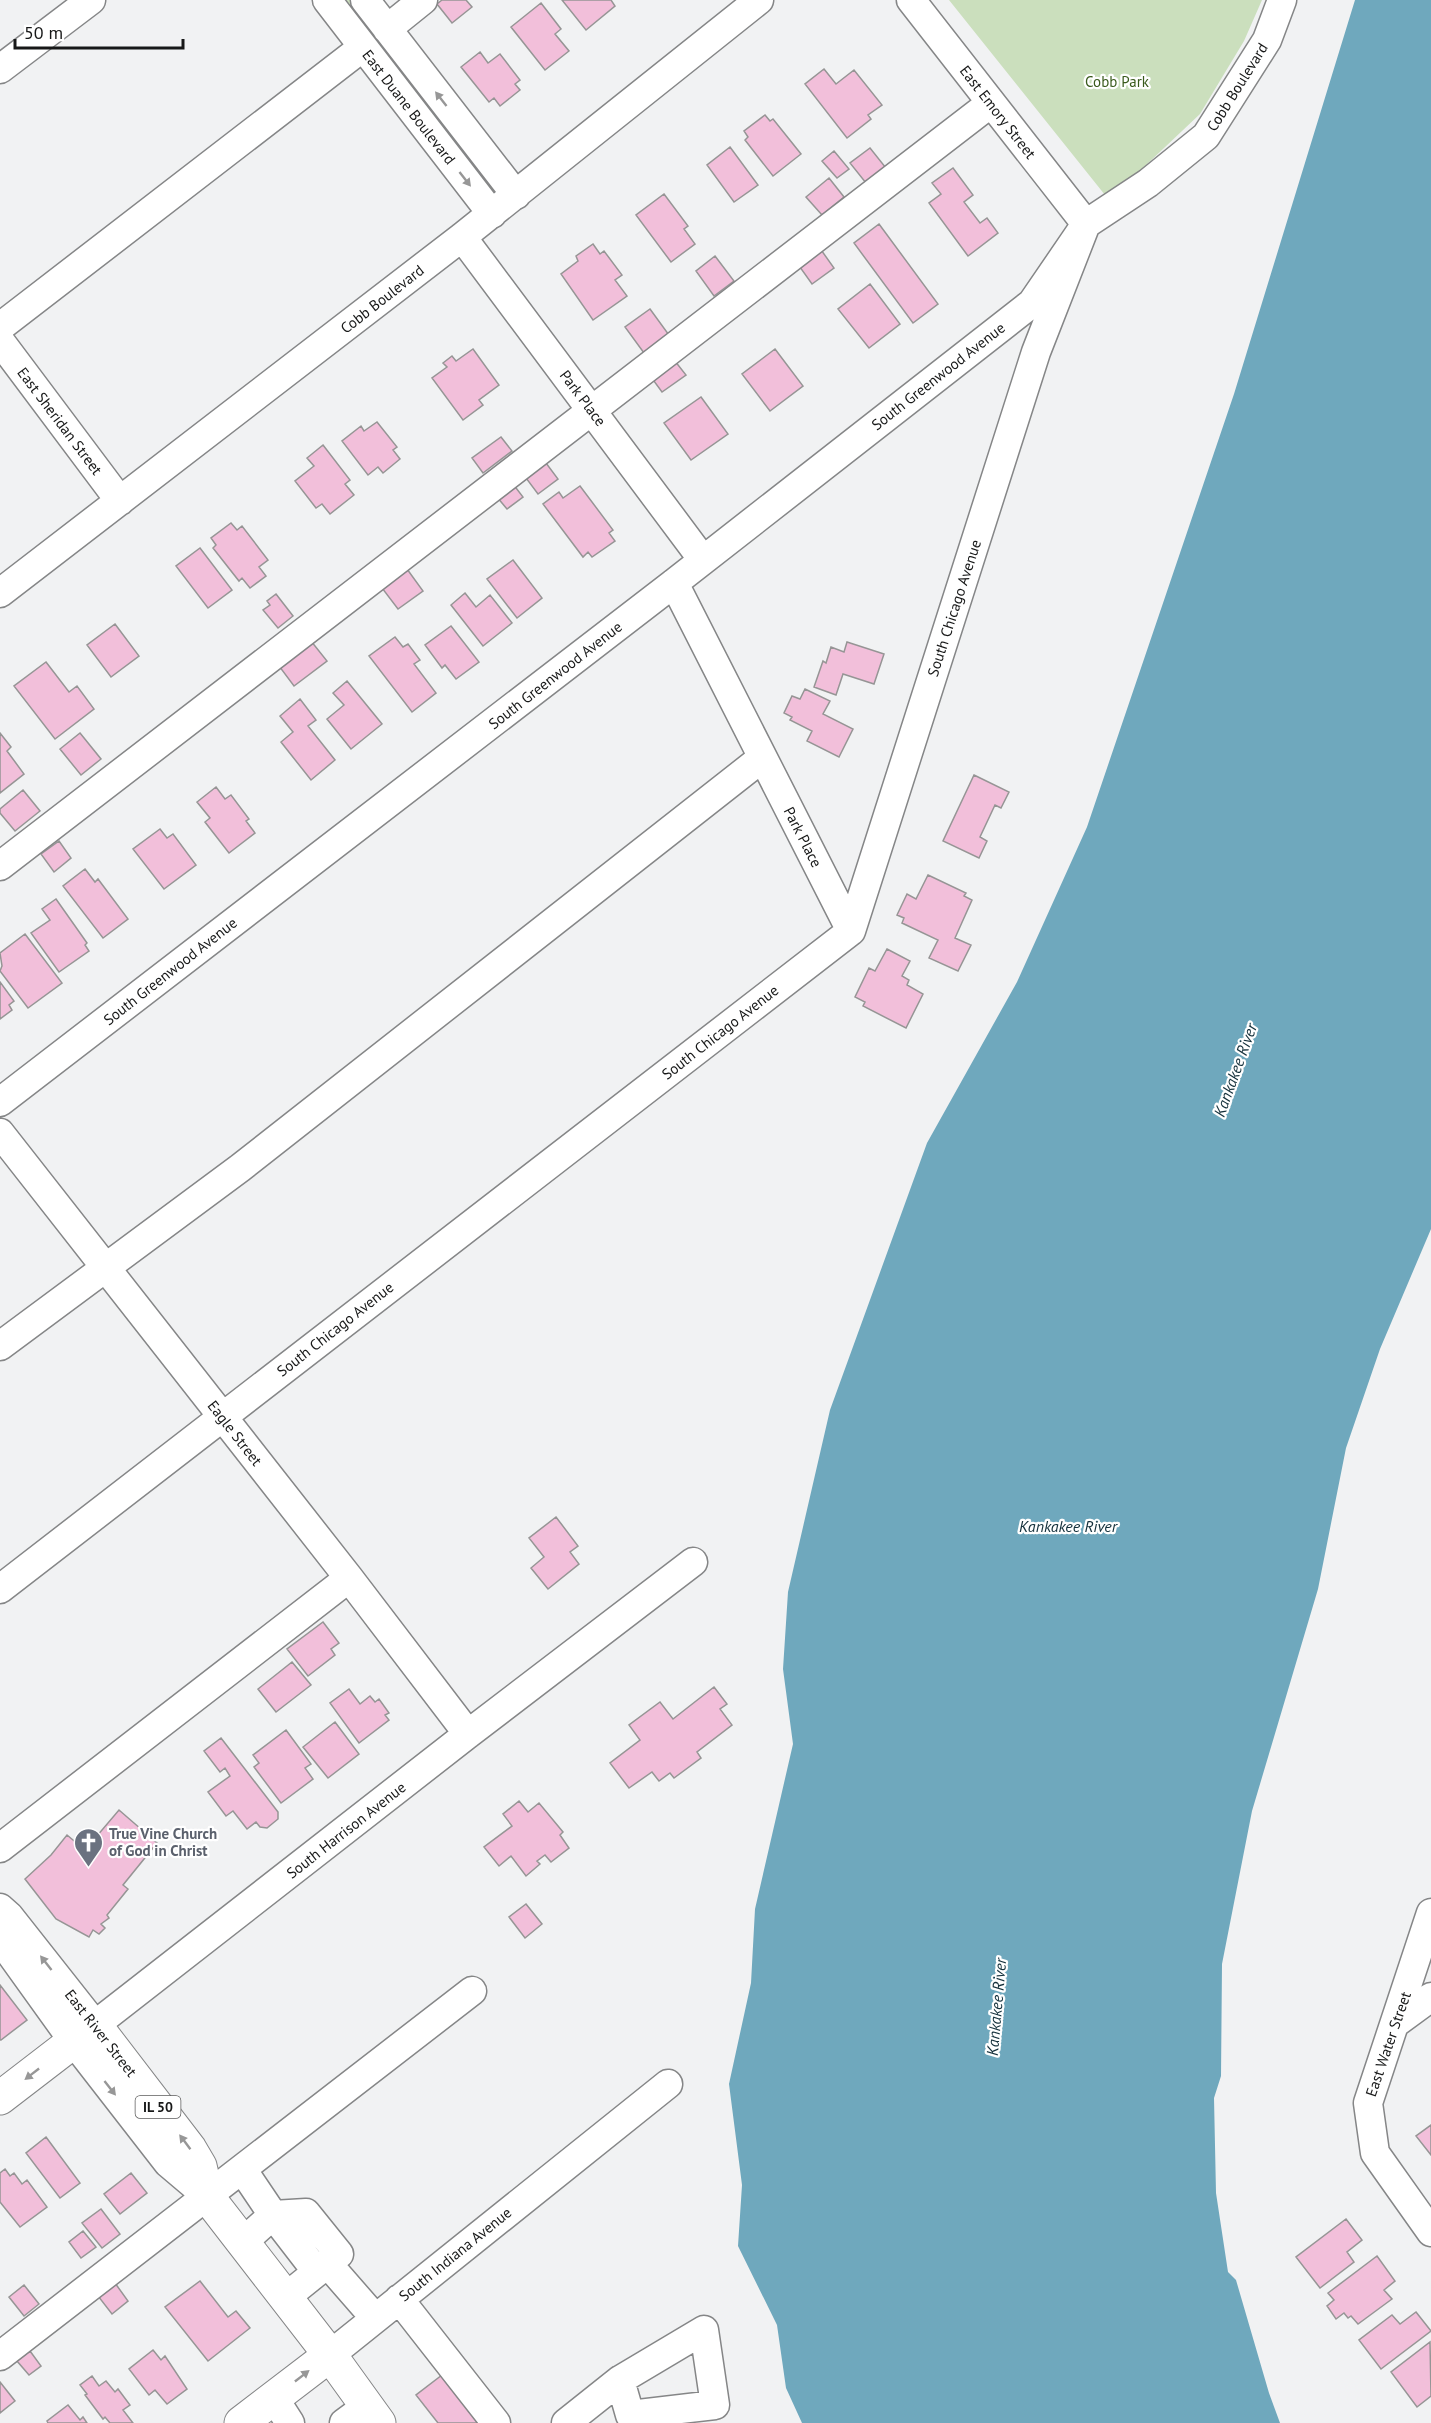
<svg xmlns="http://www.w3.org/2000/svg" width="1431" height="2423" font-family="'PT Sans',sans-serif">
  <rect width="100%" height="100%" fill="#f1f2f3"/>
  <path fill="#cbdfbd" d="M339,0h15l126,163 -10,7z
    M949,0h313l-18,41 -44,73 -91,86z"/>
  <path fill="#6fa8bd" d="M1355,0h76v1229l-51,120 -34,99 -28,141 -66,222 -30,153 -1,112 -7,22 2,95 12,79 8,8 33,113 11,30h-478l-16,-35 -9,-63 -39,-79 4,-61 -13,-101 22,-101 4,-74 38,-165 -10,-75 5,-77 42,-182 97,-267 90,-161 70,-155 147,-433z"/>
  <path fill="#f2bfda" stroke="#969595" stroke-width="1.5" d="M442,0h24l6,7 -20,16 -15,-19z
    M562,0h49l4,6 -29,24z
    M541,3l20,26 -6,5 14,17 -24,19 -34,-43z
    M480,52l8,11 12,-9 20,26 -5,4 5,6 -20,16 -6,-8 -5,4 -28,-35z
    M824,69l12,15 18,-14 28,35 -14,10 3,4 -24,19 -42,-54z
    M765,115l5,6 3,-2 28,35 -28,22 -28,-36 3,-3 -4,-6z
    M730,147l28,38 -24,17 -27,-37z
    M870,148l16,20 -20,15 -16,-20z
    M834,151l15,18 -12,9 -15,-17z
    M953,168l20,27 -9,7 16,21 7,-5 11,15 -30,23 -39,-53 12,-9 -9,-11z
    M829,178l15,19 -22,18 -16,-18z
    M664,194l24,32 -4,3 11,15 -24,18 -35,-47z
    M879,224l59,80 -25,19 -59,-80z
    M593,244l7,10 4,-3 18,24 -7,5 12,16 -34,24 -32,-46 17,-13 -2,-5z
    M819,247l15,21 -22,16 -15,-21z
    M715,256l19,25 -20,15 -18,-25z
    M870,284l30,40 -31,24 -31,-39z
    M650,309l19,26 -25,18 -19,-26z
    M473,349l26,36 -20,15 4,5 -20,15 -31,-42 15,-11 -4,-4 9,-7 4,5z
    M775,349l28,37 -33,25 -28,-37z
    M671,356l15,19 -24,17 -14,-19z
    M701,397l27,37 -37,26 -27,-37z
    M377,422l20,25 -4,3 7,9 -17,14 -5,-6 -10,8 -26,-34 19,-15 3,5z
    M501,437l11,14 -29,22 -11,-15z
    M323,445l27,35 -5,4 9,11 -24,19 -8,-10 -6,4 -21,-27 19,-15 -7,-8z
    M543,459l15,20 -20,15 -15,-20z
    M513,484l10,13 -16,12 -10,-12z
    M580,486l33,44 -4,3 6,8 -23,16 -4,-5 -5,5 -40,-53 16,-12 4,6z
    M231,523l6,7 5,-4 26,34 -9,7 7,9 -16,12 -8,-10 -3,3 -26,-33 3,-3 -5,-7z
    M200,548l32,42 -24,18 -32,-42z
    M513,560l29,38 -25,20 -30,-39z
    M407,569l16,22 -25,18 -16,-21z
    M465,593l11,14 14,-12 22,28 -29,23 -32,-41z
    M276,594l17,22 -15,12 -15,-18 7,-5 -3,-4z
    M115,624l24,32 -28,21 -24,-32z
    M451,626l28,36 -23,17 -11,-14 -3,3 -17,-23z
    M395,637l8,10 5,-3 12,16 -6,4 22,29 -24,19 -43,-56z
    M311,641l16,20 -33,25 -15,-20z
    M847,642l37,12 -10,30 -31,-10 -7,21 -22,-8 9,-26 3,2 5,-16 13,5z
    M46,662l23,30 8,-6 17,23 -39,30 -41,-53z
    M347,681l35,43 -31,25 -24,-30 17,-14 -11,-12z
    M805,689l25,12 -7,13 30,15 -14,28 -32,-16 5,-10 -22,-11 2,-3 -8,-4 8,-17 8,3z
    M300,699l16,21 -8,6 27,34 -24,20 -30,-38 12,-10 -13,-16z
    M0,733l11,14 -4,4 17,23 -24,19z
    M80,733l21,26 -20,16 -21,-26z
    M974,775l35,17 -8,16 -6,-3 -15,32 7,4 -8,17 -36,-17z
    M216,787l9,12 6,-4 18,24 -3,2 9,12 -26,20 -24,-31 5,-4 -13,-16z
    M23,790l17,21 -25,20 -15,-18v-4z
    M160,829l7,9 6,-4 23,31 -32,24 -31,-40z
    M59,841l12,17 -17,14 -13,-18z
    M85,869l10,13 3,-3 30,40 -25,19 -40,-52z
    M928,875l38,18 -2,3 8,4 -17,38 16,7 -13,26 -29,-13 9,-18 -36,-17 2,-5 -7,-3 10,-21 9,5z
    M56,899l31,44 -2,2 4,6 -30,21 -28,-39 19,-13 -8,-11z
    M25,934l37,49 -34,25 -28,-37 2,-5 -2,-13z
    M887,949l23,12 -8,15 7,4 -2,5 16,9 -17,34 -43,-22 2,-4 -10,-5 14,-29 6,3z
    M0,982l14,19 -5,4 3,5 -12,9z
    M556,1517l22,29 -8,6 9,12 -31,25 -17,-21 13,-11 -15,-19z
    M323,1622l16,21 -8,6 4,6 -27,21 -21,-27z
    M292,1662l19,23 -35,27 -18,-23z
    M714,1687l13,17 -7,5 12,16 -35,27 4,6 -27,20 -4,-5 -11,8 -7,-9 -23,16 -19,-25 30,-23 -11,-15 31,-23 13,17z
    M349,1689l11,15 10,-8 5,6 4,-3 10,14 -4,2 4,5 -30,23 -29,-40z
    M335,1722l24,32 -31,24 -25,-31z
    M286,1730l25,34 -6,4 8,11 -32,24 -27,-36 5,-4 -6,-8z
    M221,1738l57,74v7l-11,9 -7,-1 -4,-5 -9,7 -14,-18 -7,5 -18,-24 22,-16 -5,-8 -5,4 -16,-21z
    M519,1801l9,11 11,-9 24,29 -3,3 9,13 -18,14 -6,-7 -8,6 3,3 -14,12 -15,-20 -12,10 -15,-19 28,-21 -9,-12z
    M119,1810l38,33 -34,42 5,4 -21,26 2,3 -8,6 4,4 -6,6 -6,-4 -4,7 -33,-18 -31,-40 26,-24 16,-20 18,15z
    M526,1904l16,20 -17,14 -16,-21z
    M0,1985l27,35 -26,20h-1z
    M1431,2125v30l-15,-19z
    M46,2137l34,46 -20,15 -34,-45z
    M5,2169l5,7 4,-3 8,11 5,-4 20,27 -27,20 -20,-25v-29z
    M131,2173l16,20 -27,21 -16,-20z
    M101,2209l19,25 -18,14 -20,-25z
    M1346,2219l16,21 -15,12 7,10 -34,26 -24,-31z
    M83,2231l13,16 -15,11 -12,-16z
    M1377,2256l18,25 -11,9 8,9 -34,25 -7,-8 -3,2 -4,-5 -8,6 -9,-13 7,-6 -6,-7z
    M200,2281l28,36 8,-6 14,17 -42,33 -43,-54z
    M115,2283l13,18 -16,13 -14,-18z
    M24,2285l15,19 -15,12 -15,-19z
    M1416,2312l15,19 -50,38 -22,-29 33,-25 8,9z
    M1430,2342l1,54 -14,11 -26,-35z
    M153,2350l8,10 4,-4 22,33 -20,15 -12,-14 -6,5 -20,-26z
    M30,2351l11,15 -12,9 -12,-14z
    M442,2375l38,48h-42l-22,-28z
    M92,2376l7,10 7,-5 9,11 3,-3 12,16 -7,5 10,13h-23l-5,-6 -2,2 -18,-24 2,-1 -7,-9z
    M0,2382l15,19 -15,12z
    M68,2405l12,15 3,-3 4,6h-39l-1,-2z"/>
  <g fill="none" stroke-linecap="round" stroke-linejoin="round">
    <defs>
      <path id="minor" d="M327,0l165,214
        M365,0l151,195
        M911,0l175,224
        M387,29l36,-29
        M0,69l91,-69
        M462,237l241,323
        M0,327l363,-280
        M0,341l120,160
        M674,583l177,348
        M0,593l462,-356 297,-237
        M0,866l991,-763
        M0,1102l674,-519 358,-280 54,-79 62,-41 58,-47 61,-96 15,-40
        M0,1133l349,445 119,156
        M0,1346l240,-178 522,-410
        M0,1589l851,-658 185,-579 50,-128
        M0,1848l349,-270
        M0,1908l9,8 86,109 373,-291 225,-172
        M1431,1913l-63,190 7,50 56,79
        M0,1939l74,103 94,121 39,33
        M1397,2022l34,-25
        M242,2169l31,46 33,-2 33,41 -22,18
        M243,2242l30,-27 44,57 -31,25
        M327,2263l48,55
        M399,2299l97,124
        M330,2355l338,-271
        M0,2356l472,-365
        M274,2398l16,25
        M344,2423l23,-17
        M566,2423l54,-43 84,-50 11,75 -85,10 -10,-35"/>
      <path id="major" d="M0,2098l95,-73 95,124 10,17 7,30 123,159 49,68
        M241,2423l89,-68"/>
    </defs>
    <use href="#minor" stroke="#858687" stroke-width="31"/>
    <use href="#major" stroke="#858687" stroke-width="35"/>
    <use href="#minor" stroke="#fff" stroke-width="28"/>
    <use href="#major" stroke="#fff" stroke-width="33"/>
  </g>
  <defs><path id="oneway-solid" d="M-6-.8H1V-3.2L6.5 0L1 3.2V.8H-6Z" transform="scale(1.5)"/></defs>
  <g fill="#979797">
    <use href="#oneway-solid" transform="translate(441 99) rotate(-128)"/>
    <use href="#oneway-solid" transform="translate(465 179) rotate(52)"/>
    <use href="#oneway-solid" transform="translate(46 1963) rotate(-128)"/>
    <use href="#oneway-solid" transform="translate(32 2074) rotate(142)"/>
    <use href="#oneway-solid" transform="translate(110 2088) rotate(52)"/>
    <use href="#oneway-solid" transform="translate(185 2142) rotate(-127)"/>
    <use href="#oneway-solid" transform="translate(302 2376) rotate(-38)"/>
  </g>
  <defs>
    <symbol id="church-pin" viewBox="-11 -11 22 30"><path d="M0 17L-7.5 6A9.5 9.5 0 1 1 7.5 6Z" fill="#6b7280" stroke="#fff"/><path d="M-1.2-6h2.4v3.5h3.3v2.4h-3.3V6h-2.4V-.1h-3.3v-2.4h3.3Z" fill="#fff"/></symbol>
  </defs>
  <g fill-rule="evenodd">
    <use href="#church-pin" x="72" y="1826" width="33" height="45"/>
  </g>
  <g text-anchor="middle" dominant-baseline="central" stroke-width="4.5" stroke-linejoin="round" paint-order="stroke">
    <rect fill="#fff" stroke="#5d5d5d" stroke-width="1.5" x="135.5" y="2096" width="45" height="22" rx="4.5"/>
    <g font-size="14" font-weight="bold" fill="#171818">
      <text x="158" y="2107">IL 50</text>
    </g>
    <g font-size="15" fill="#395a1c" stroke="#fff">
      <text x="1117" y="81">Cobb Park</text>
    </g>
    <g font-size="15" fill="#171818" stroke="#fff">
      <text transform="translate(1237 87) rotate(-58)">Cobb Boulevard</text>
      <text transform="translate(409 107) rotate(52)">East Duane Boulevard</text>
      <text transform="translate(998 112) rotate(52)">East Emory Street</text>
      <text transform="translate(382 299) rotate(-38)">Cobb Boulevard</text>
      <text transform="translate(938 376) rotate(-38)">South Greenwood Avenue</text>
      <text transform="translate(583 398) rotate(53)">Park Place</text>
      <text transform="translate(60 421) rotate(53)">East Sheridan Street</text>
      <text transform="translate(954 608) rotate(-72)">South Chicago Avenue</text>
      <text transform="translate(555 675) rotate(-38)">South Greenwood Avenue</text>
      <text transform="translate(803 837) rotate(63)">Park Place</text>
      <text transform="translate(170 971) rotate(-38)">South Greenwood Avenue</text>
      <text transform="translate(720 1032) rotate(-38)">South Chicago Avenue</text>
      <text transform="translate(335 1329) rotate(-38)">South Chicago Avenue</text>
      <text transform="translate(235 1433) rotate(52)">Eagle Street</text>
      <text transform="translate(346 1830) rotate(-38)">South Harrison Avenue</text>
      <text transform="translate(101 2033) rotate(52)">East River Street</text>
      <text transform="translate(1388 2044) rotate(-71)">East Water Street</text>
      <text transform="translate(455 2254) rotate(-39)">South Indiana Avenue</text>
    </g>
    <g font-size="15" font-weight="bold" fill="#5b616d" stroke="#fff" text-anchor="start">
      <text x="109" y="1833">True Vine Church<tspan x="109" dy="17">of God in Christ</tspan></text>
    </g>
    <g font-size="16" font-style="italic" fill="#14303b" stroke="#fff">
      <text transform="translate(1235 1070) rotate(-70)">Kankakee River</text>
      <text x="1068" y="1526">Kankakee River</text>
      <text transform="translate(996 2007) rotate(-85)">Kankakee River</text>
    </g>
  </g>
  <path d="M15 39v9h168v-9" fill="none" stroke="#171818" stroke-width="3"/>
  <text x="24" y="39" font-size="18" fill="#171818" stroke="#ffffff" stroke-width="4.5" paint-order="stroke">50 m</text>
</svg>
